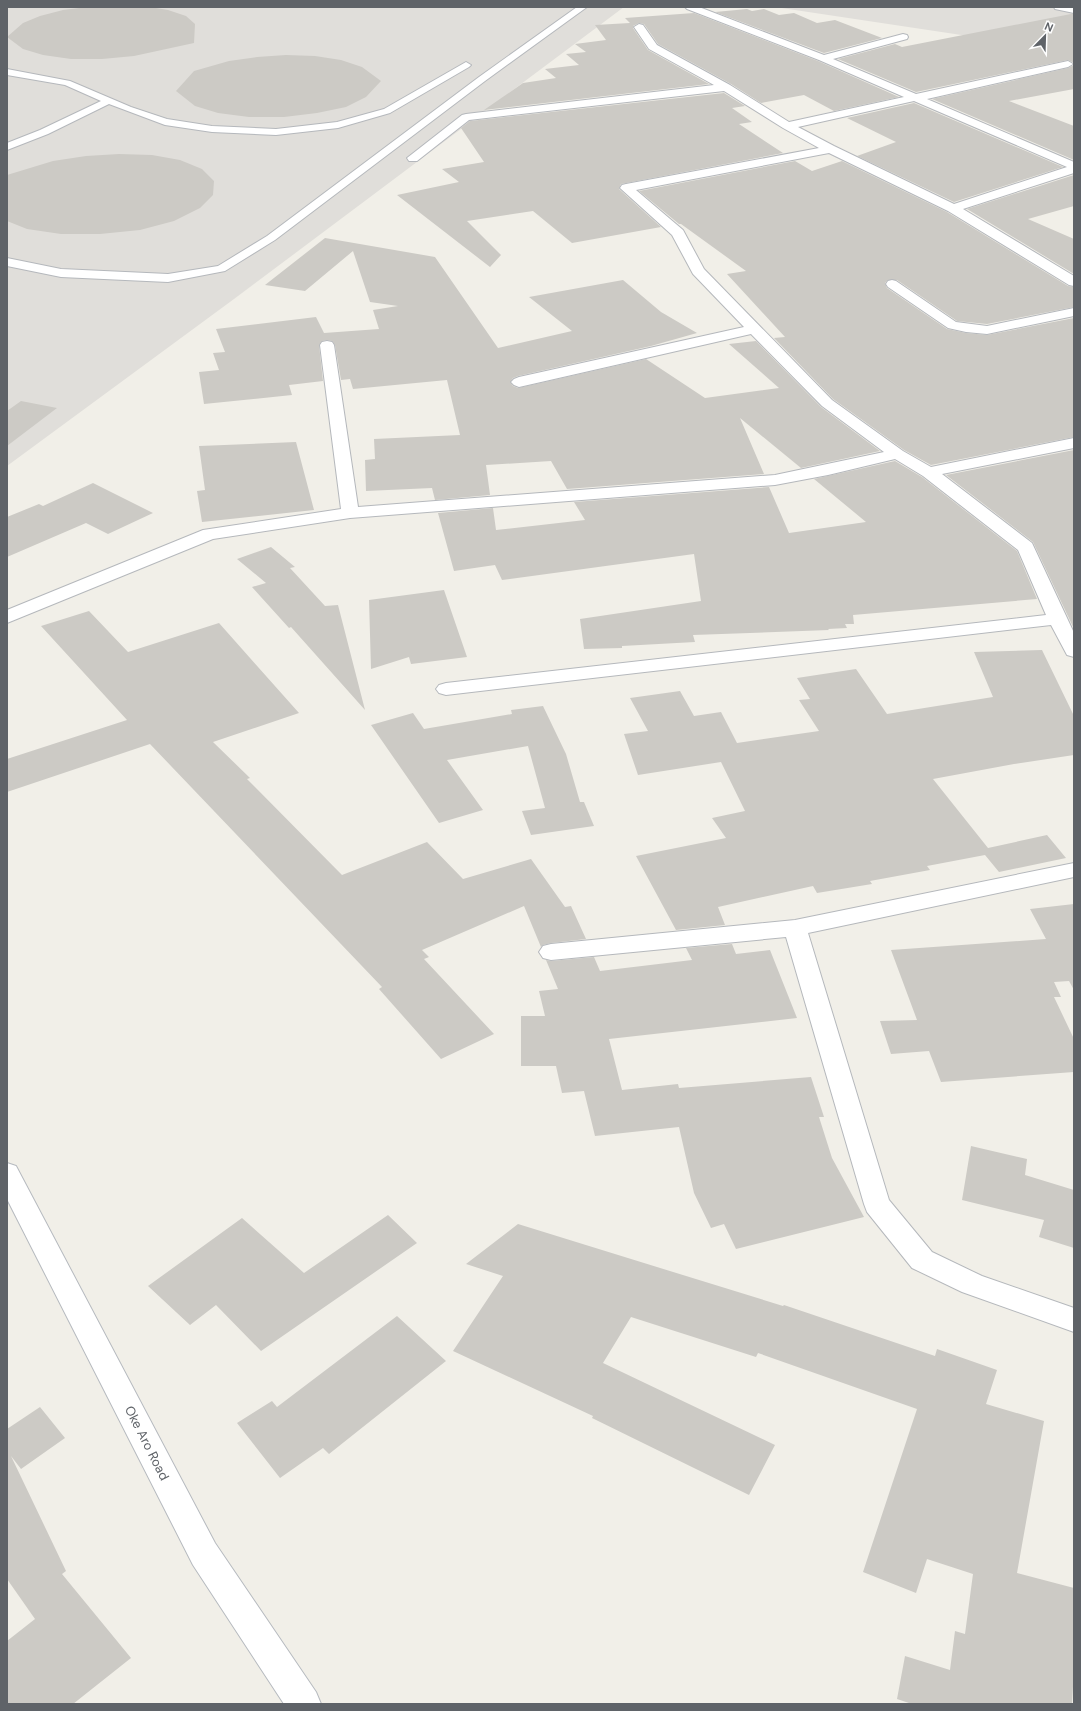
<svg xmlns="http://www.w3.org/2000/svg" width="1081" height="1711" font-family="'DM Sans',sans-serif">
  <rect width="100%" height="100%" fill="#f1efe8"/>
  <path fill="#e0deda" d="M7,7h617l-390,292 -227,167z
    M775,7h299v45z"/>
  <path fill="#cccac5" d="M87,7h63l18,3 18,6 9,8 -1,19 -60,13 -32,3h-31l-28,-4 -20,-6 -16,-12 16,-14 17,-7 23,-6z
    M747,9l5,2 12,-2 15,6 15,-2 23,10 18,-3 47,18 -58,15 -109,-41z
    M694,13l124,48 81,36 -65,14 -30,-16 -43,8 -30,-19 -73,-40 -14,-20 -5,-1 -6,3v2l15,22 61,34 -225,26 39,-27 33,-5 -11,-9 34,-4 -13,-11 20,-2 -11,-8 31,-4 -11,-15 35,-2 -5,-5z
    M1071,14h3v49l-6,-3 -152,32 -78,-33 57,-15 7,3z
    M286,55l29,1 26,4 21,7 19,14 -15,16 -20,10 -29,6 -33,4h-35l-31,-4 -23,-7 -19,-15 18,-20 35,-10 28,-4z
    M1074,65v24l-65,12 65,25v34l-142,-61 136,-31z
    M724,93l21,13 -13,2 20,14 -13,2 44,29 -162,31 -2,5 42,38 -89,16 -39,-32 -66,10 34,34 -11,12 -93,-72 62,-13 -17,-13 42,-7 -23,-34 9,-7z
    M914,103l149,64 -109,35 -97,-46 39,-14 -49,-24z
    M119,154l33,1 28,5 22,9 12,12 -1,14 -13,13 -26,13 -34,9 -40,4h-39l-34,-5 -20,-8v-46l46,-14 33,-5z
    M795,161l17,10 30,-10 105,51 121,74 6,1v20l-87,17 -30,-3 -60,-41h-9l-3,3 2,5 60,41 19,4 21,2 87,-17v119l-143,28 -27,-15 -71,-51 -59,-61 11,-1 -58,-63 19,-3 -65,-47h-2l-40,-33z
    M1074,175v31l-46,13 46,20v35l-107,-65z
    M325,238l110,19 63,91 74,-17 -43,-34 94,-17 38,32 36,21 -46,13 -133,30 -5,2 -3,4 3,4 5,2 128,-29 59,39 74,-10 -50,-44 27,-3 65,66 59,44 -79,17 -61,-50 24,56 -197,15 -16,-28 -65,4 4,30 -55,5 -3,-12 -66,3 -1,-31 10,-1 -1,-20 86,-4 -13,-55 -94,9 -3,-10 -9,1 -6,-35 -3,-4 -5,-1 -5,1 -3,4 4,36 -34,4 3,10 -88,9 -5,-32 20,-2 -6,-17 12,-1 -9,-23 100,-12 8,16 55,-4 -6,-19 25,-4 -28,-4 -17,-51 -48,40 -40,-6z
    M21,401l36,7 -50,38v-35z
    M296,442l18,68 -112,12 -5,-31 8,-1 -6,-44z
    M1074,450v179l-41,-87 -87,-67z
    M895,461l27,16 95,74 20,48 -184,16 1,9h-9l2,4 -19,1 1,1 -136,5 2,7 -73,4v2l-38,1 -4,-30 121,-18 -7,-47 -192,26 -7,-15 -41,6 -16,-58 55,-5 3,22 89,-10 -11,-18 195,-15 20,46 77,-11 -52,-43z
    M93,483l60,30 -45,21 -22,-11 -79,34v-40l32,-13 4,2z
    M271,547l24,20 -5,1 35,38 13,-1 27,105 -74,-83 -2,1 -37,-41 14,-4 -29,-24z
    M444,590l23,67 -56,7 -2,-7 -38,12 -2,-69z
    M89,611l39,41 91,-29 80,90 -86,29 37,36 -3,1 95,96 85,-33 36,37 68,-20 34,48 6,-1 15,33 -35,4 -8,2 -2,2 -17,-41 -102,44 7,7 -5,2 70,75 -53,25 -62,-70 3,-2 -232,-243 -143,48v-33l120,-39 -86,-94z
    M1042,650l32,66v39l-60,9 -81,15 55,69 59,-13 19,23 -67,14 -14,-17 -58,11 3,4 -60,11 2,3 -55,9 -4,-7 -95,21 7,18 -49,5 -40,-74 90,-18 -14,-20 33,-7 -24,-49 -83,13 -14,-41 24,-3 -18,-33 50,-7 14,25 27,-4 16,31 82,-12 -20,-31 11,-1 -13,-21 59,-9 31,45 106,-17 -19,-45z
    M543,706l23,48 14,48h4l10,24 -63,9 -9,-24 23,-3 -17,-62 -81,14 36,50 -44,13 -68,-98 42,-12 11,16 88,-15 -1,-4z
    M1074,904v86l-5,-9 -15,1 7,15h-7l20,42v33l-133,10 -12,-31 -38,3 -11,-33 37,-1 -26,-70 155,-11 -16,-30z
    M732,944l4,10 34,-4 27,68 -188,21 13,51 56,-6 1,4 132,-11 13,40h-5l13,41 32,59 -128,32 -12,-25 -13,4 -17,-35 -15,-66 -84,9 -11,-45 -22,2 -6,-27h-35v-50h24l-6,-25 19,-2 -12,-29 5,1 43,-4 6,14 92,-11 -6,-12z
    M971,1146l56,13 -2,16 49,15v58l-35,-11 5,-17 -82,-20z
    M388,1215l29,28 -156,108 -45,-46 -26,20 -42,-39 94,-68 62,55z
    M518,1224l265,82 1,-1 151,51 2,-7 60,21 -11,34 58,17 -27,152 57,15v81l-2,35h-160l-15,-5 8,-43 45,14 5,-39 10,3 8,-60 -46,-15 -11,34 -53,-21 54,-163 -159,-56 -2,4 -125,-40 -28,46 172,82 -26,50 -157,-77 1,-2 -140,-65 50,-75 -37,-12z
    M397,1316l49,45 -117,93 -6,-6 -43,30 -43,-55 35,-22 5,6z
    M40,1407l25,31 -44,31 -10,-13 55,115 -4,3 69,84 -58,46h-66v-63l28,-22 -28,-40v-150z"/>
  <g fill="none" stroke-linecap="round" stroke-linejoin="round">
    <defs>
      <path id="service" d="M577,7h10l-102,74 -210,159 -50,31 -57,11 -107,-5 -54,-11v-8l54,11 107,5 50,-8 49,-30 212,-159z
        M1054,7h20v6l-19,-4z
        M466,62l5,3 -2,2 -79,46 -52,15 -62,7 -64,-3 -47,-7 -56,-21 -61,30 -41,16v-7l33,-13 61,-29 -36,-16 -58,-10v-6l63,12 61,26 36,12 45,7 64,3 61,-7 47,-13z
        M892,280l4,1 60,41 31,4 87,-18v8l-87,18 -21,-2 -18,-4 -60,-41 -2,-3 2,-3z"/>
      <path id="minor" d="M685,7h14l125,48 79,-21 4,1 1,2 -1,2 -74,20 83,35 152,-33 5,3 -5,3 -141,32 147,63v11l-111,36 111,67v10l-5,-1 -121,-74 -119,-58 -193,37 47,40 21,39 128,131 71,51 28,16 143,-29v10l-132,26 90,69 42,90v24l-7,-2 -16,-30 -605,70 -7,-2 -3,-4 3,-4 7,-2 600,-68 -28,-65 -95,-74 -28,-17 -67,16 -53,10 -425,33 -137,21 -206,84v-13l196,-80 138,-21 -21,-164 2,-3 5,-1 5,1 2,3 24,162 417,-32 109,-23 -62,-46 -71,-72 -232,53 -5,-2 -3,-3 3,-3 5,-2 225,-50 -51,-53 -21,-39 -52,-47 2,-3 4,-1 193,-36 -36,-20 -59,-37 -255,29 -52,41h-8l-2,-3 55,-43 4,-1 248,-29 -65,-36 -15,-22 5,-3 4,1 14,20 73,40 59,37 115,-25 -85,-37 -132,-51zM914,101l153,66 -113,37 -120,-58 -36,-19z
        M1074,863v14l-266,56 81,267 43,52 50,24 92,32v24l-112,-40 -50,-24 -45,-56 -3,-8 -78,-267 -235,23 -8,-2 -4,-6 4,-6 8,-2 244,-24z"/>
      <path id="secondary" d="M7,1163l9,3 199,377 101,149 5,12h-37l-91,-139 -186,-366z"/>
    </defs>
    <use href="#service" stroke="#b5b8bc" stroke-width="2"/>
    <use href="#minor" stroke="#b5b8bc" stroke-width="2"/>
    <use href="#secondary" stroke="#b6babf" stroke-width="2"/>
    <use href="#service" fill="#fff" fill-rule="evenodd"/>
    <use href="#minor" fill="#fff" fill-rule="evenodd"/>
    <use href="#secondary" fill="#fff" fill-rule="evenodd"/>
  </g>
  <g text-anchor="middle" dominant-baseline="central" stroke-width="3" stroke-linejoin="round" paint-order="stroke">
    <g font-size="13" fill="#5f6368" stroke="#fff">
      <text transform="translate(147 1443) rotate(63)">Oke Aro Road</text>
    </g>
  </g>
  <rect width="1081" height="1711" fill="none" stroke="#5f6368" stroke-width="16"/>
  <g transform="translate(1045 36) rotate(23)" stroke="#ffffff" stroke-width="3" paint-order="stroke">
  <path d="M0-3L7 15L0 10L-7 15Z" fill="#5f6368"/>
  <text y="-6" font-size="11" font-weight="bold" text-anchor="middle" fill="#5f6368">N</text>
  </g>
</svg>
